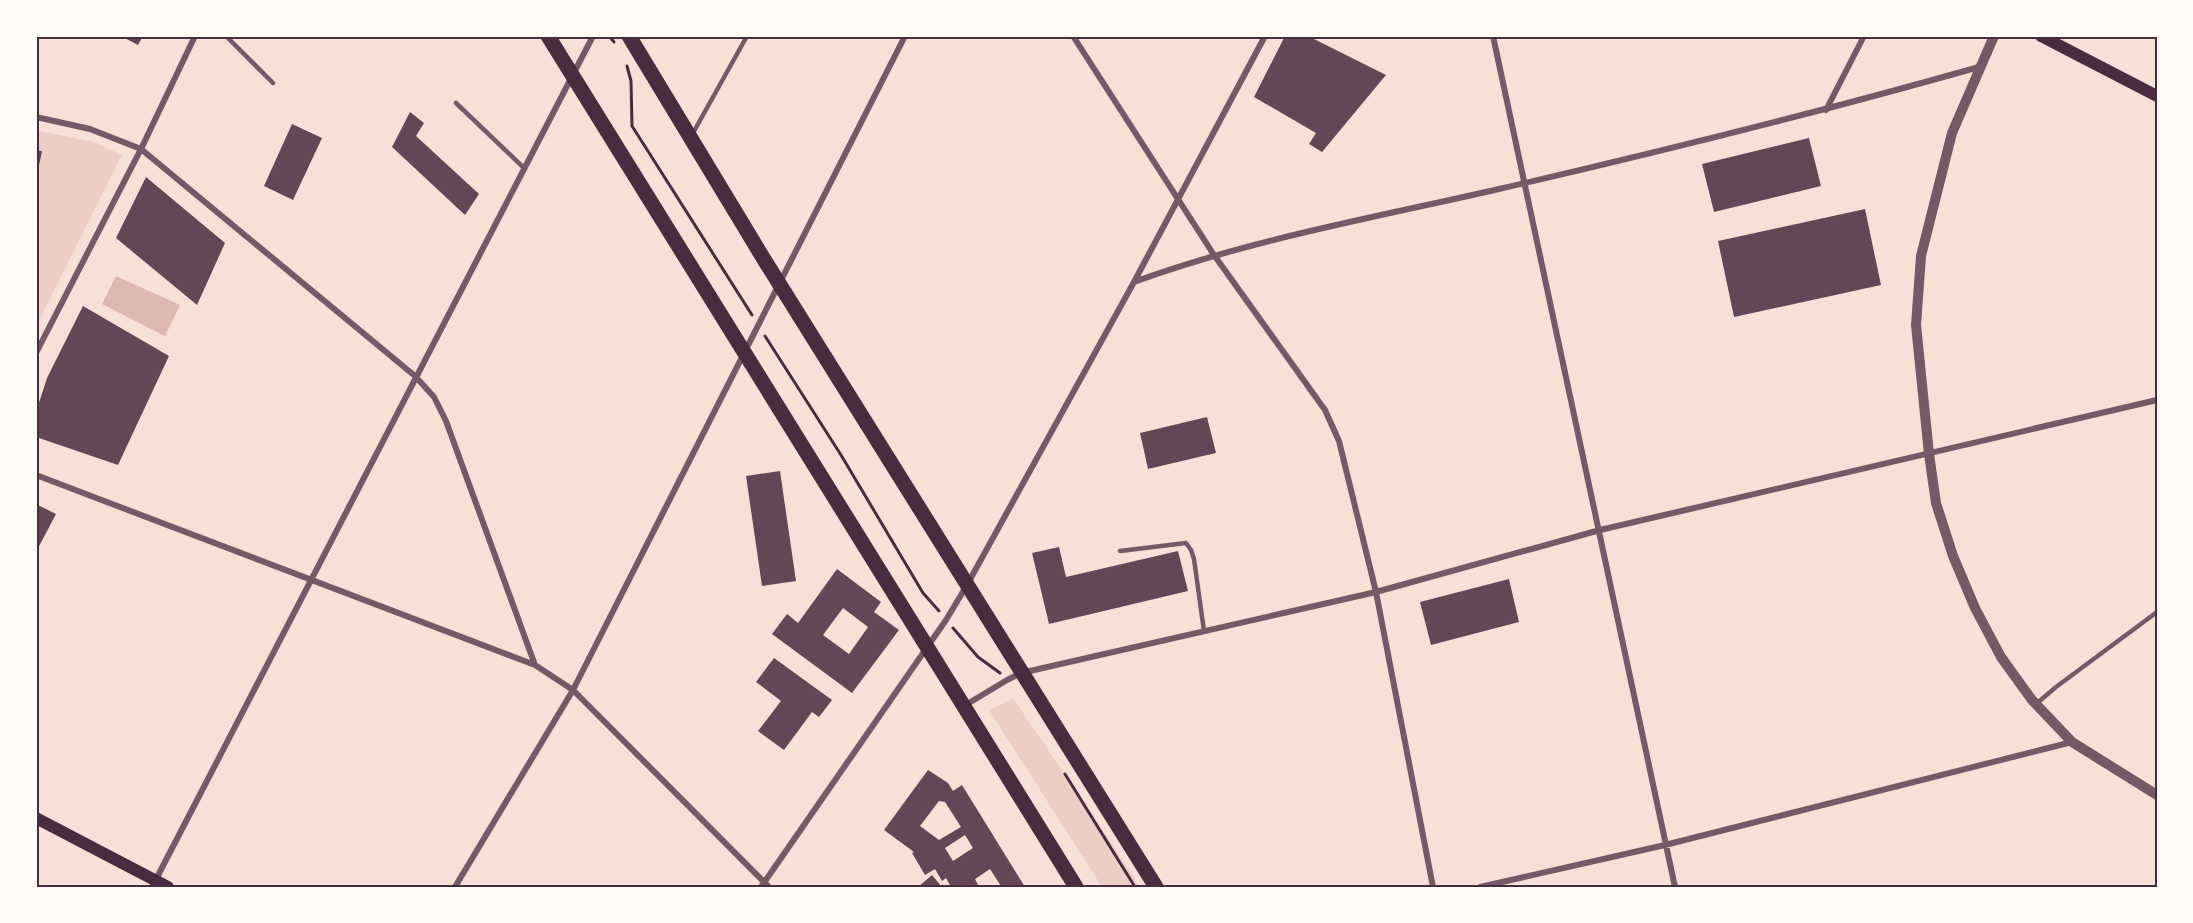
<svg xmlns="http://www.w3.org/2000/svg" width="2193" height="923" font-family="'PT Sans',sans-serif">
  <rect width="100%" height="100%" fill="#f7e1d7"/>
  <path fill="#ebcfc5" d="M36,130l58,12 28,13 -86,172z
    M1013,698l122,180 3,9h-36l-113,-177z"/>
  <path fill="#dcb8b0" d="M116,276l64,29 -15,31 -63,-32z"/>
  <path fill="#644757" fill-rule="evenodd" d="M121,36h22l-5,9z
    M1285,36h23l78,39 -64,77 -13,-8 7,-11 -62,-36z
    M410,112l14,11 -8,13 63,58 -14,21 -73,-68z
    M292,124l30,14 -29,62 -29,-14z
    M1809,138l12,48 -107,26 -12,-48z
    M36,150l6,1 -5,24h-1z
    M146,177l79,66 -28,62 -81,-67z
    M1865,209l16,76 -147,32 -16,-76z
    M83,306l86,50 -51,109 -82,-28v-25l11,-34z
    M1207,417l9,36 -68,16 -8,-36z
    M780,471l16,110 -34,5 -16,-110z
    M36,504l20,10 -20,38z
    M1059,547l7,30 112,-26 10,40 -139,33 -17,-71z
    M837,569l44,33 -7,10 25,18 -47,63 -80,-59 15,-20 11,9zM843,608l25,19 -19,27 -26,-19z
    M1509,579l10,43 -88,23 -11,-43z
    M774,658l58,42 -13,17 -7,-5 -28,38 -26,-19 23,-30 -25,-19z
    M928,770l20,13 5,8 9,-6 63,102h-27l3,-1 -11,-17 -15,10 4,8h-28l-5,-9 -4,3 -7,-12 -10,6 -13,-22 2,-1 -30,-22zM939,801l6,1 16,25 -22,13 -19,-14zM965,835l8,13 -20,13 -8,-13z
    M932,875l10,12h-24z"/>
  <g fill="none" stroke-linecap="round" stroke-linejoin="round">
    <path stroke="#4a2c40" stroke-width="3" d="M609,36l5,6
      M627,66l4,15 1,45 120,189
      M765,336l76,119 82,138 16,18
      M953,628l25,29 22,16
      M1065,774l70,113"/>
    <path stroke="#755966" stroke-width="4.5" d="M226,36l47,47
      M456,103l68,65
      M693,133l54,-97
      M1120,551l66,-8 5,7 3,9 10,72
      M2036,704l20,-17 101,-75"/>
    <path stroke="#755966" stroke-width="6" d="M1073,36l141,219 111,155 14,31 37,151 57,295
      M1493,36l182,851
      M1826,110l38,-74
      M36,117l54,12 51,20 274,227 19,21 12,24 89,244
      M1134,282c118,-43 243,-65 365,-93 161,-37 321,-77 480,-122
      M36,353l105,-204 54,-113
      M36,475l499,190 38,25 196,197
      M964,706l43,-26 14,-7 355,-81 224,-62 557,-130
      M152,887l441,-851
      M455,887l118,-197 332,-654
      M761,887l185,-267 21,-35 167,-303 131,-246
      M1480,887l185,-42 407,-103"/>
    <path stroke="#755966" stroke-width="10" d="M1994,36l-42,97 -31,123 -5,69 13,129 7,49 17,53 22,52 26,49 31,43 40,42 85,53"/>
    <path stroke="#4a2c40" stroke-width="12" d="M2041,36l116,60
      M36,818l132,69"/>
    <path stroke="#4a2c40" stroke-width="15" d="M548,36l528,851
      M629,36l136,225 391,626"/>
  </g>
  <rect width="2193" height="923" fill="none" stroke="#fffaf5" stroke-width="75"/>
  <rect x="38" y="38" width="2118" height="848" fill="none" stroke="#4a2c40" stroke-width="2"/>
</svg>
